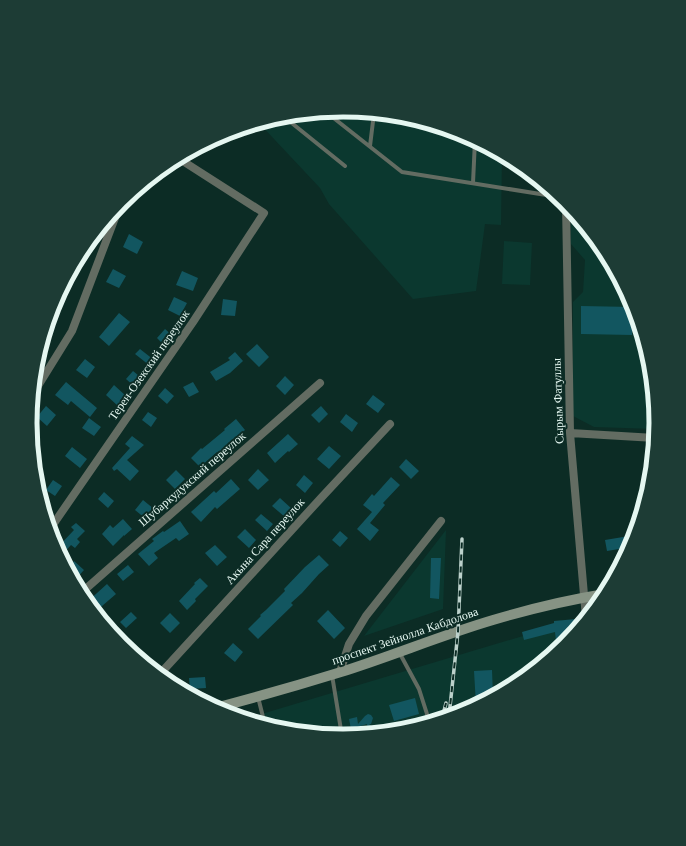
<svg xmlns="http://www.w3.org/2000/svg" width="686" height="846" font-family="Georgia,serif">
  <rect width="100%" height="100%" fill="#0c2c25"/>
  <path fill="#0b382f" d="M343,110l61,6 59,18 39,21 -1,70 -16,-1 -9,67 -63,8 -84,-95 -9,-16 -61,-65 23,-7z
    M571,210l32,39 29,54 18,59 6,61 -1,6 -61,-2 -21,-11v-114l10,-10 2,-32 -14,-16z
    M504,241l28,2 -2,42 -28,-1z
    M446,530l-3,79 -79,27z
    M583,622l-19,22 -47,39 -54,29 -59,18 -61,6 -61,-6 -37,-11 308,-92z"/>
  <path fill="#125660" d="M129,234l14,8 -6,12 -14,-7z
    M113,269l13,7 -7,12 -13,-6z
    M182,271l16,7 -5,13 -17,-6z
    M174,297l13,6 -7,13 -12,-6z
    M223,299l14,2 -2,15 -14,-1z
    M581,306l52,1 -1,28 -51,-1z
    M119,313l11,9 -21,24 -10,-9z
    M165,329l10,9 -9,9 -9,-9z
    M257,344l12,13 -10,10 -13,-13z
    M140,349l14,11 -5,5 -14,-11z
    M235,352l8,9 -13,12 -14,8 -6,-9 20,-12 -2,-2z
    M85,359l10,8 -8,11 -11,-8z
    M133,371l11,9 -7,9 -11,-10z
    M285,376l9,9 -9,10 -9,-9z
    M66,382l31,26 -7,9 -19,-16 -3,4 -13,-10z
    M193,382l6,10 -10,5 -6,-10z
    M114,385l12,11 -8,10 -12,-11z
    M165,388l9,8 -7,8 -9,-8z
    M373,395l12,9 -7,9 -12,-9z
    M46,406l10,9 -9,11 -10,-9z
    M321,406l7,8 -9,9 -8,-8z
    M148,412l9,6 -6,9 -9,-7z
    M346,414l12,9 -6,9 -12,-10z
    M89,418l12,9 -7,9 -12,-8z
    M236,419l9,11 -27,23 -1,-1 -17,15 -9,-9 10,-10 1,1 23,-19 -1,-1z
    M288,434l10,10 -9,8 -1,-1 -13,12 -8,-10z
    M132,436l12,9 -17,15 12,11 -9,10 -13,-12 -3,2 -2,-3 18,-20 -5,-4z
    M329,446l12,10 -12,13 -12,-10z
    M72,447l15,12 -7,9 -15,-12z
    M406,459l13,12 -8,8 -12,-12z
    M258,469l11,11 -11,10 -10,-10z
    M176,470l9,9 -10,10 -9,-9z
    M304,475l9,8 -8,10 -9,-8z
    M391,477l9,8 -17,18 2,2 -15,18 9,7 -9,11 -13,-12 15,-17 -9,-7 9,-11 2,2z
    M231,479l9,10 -23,20 -2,-2 -14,15 -10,-10 23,-21 2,2z
    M53,480l9,6 -7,10 -9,-6z
    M104,492l10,9 -6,7 -10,-9z
    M280,498l12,11 -7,8 -13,-11z
    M143,500l11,9 -8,10 -11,-9z
    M261,514l12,10 -6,7 -12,-11z
    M123,519l9,10 -8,7v-1l-11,11 -11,-12 8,-9 3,3z
    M180,521l9,13 -10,7 -3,-3 -22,15 4,5 -9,8 -11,-12 16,-13 -2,-2 11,-8 1,1z
    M76,523l9,8 -8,8 3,3 -5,6 -4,-3 -10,11 -4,-8 17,-18 -3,-3z
    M245,529l11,11 -7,8 -12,-11z
    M340,531l8,7 -8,9 -8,-7z
    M635,535l-3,8 -4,8 -8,1 -1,-3 -12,2 -2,-11z
    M215,545l12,12 -10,9 -12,-13z
    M319,555l10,10 -10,9 -17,19 -11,10 2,2 -35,34 -10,-10 13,-13 -1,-1 6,-5 19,-19 -1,-2 21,-22z
    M431,558h10l-2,41 -9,-1z
    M74,561l10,9 -10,11 -6,-12z
    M128,565l6,7 -11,9 -6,-7z
    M200,578l8,8 -13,13 1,2 -9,9 -8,-9 16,-17 -1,-1z
    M107,584l9,10 -21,18 -8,-10z
    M328,610l17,18 -11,11 -17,-18z
    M131,612l6,6 -11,10 -6,-6z
    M170,613l10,10 -10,10 -10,-10z
    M576,619l1,10 -13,15 -7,6 -2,-18 -31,8 -2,-8 32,-9v-2z
    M233,643l10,9 -8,10 -11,-9z
    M492,670l1,26 -17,9 -2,-34z
    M205,677l1,11 -16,1 -1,-11z
    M415,698l4,16 -25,7 -5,-16z
    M368,714l3,1 2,3 -2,6h-2l10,8 -11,2 -1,-10 -16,5 -2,-10 8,-2 1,7 7,-8z"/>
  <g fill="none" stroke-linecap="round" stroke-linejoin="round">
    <path stroke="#636c62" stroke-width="4" d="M326,112l76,60 157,25
      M283,116l62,50
      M370,146l4,-33
      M473,183l2,-43
      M399,652l20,37 8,25 -1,9
      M332,675l10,61
      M258,697l7,28"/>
    <path stroke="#636c62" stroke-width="8" d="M566,204l4,229 16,185
      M33,394l39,-63 49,-129
      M570,433l85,5
      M50,529l143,-207 71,-109 -86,-55
      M81,593l239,-210
      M340,672l9,-28 17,-28 75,-95
      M159,675l162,-177 69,-74"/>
    <path stroke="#869384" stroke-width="10" d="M215,708c42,-11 84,-23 126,-36 51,-16 101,-37 152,-52 37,-11 74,-20 112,-26"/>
    <defs>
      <path id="rail" d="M449,716l9,-84 4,-93
        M442,719l4,-16"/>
    </defs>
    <use href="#rail" stroke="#bcd1cb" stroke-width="3.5"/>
    <use href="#rail" stroke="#0c2c25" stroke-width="2" stroke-dasharray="6" stroke-linecap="butt"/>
  </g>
  <g text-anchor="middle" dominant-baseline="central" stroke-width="4" stroke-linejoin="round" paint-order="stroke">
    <g font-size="12" fill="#e5f7f1" stroke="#0c2c25">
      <text transform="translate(149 365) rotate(-55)">Терен-Озекский переулок</text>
      <text transform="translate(558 401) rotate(-92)">Сырым Фатуллы</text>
      <text transform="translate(192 479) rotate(-41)">Шубаркудукский переулок</text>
      <text transform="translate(265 541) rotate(-48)">Акына Сара переулок</text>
      <text transform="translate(405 636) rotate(-19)">проспект Зейнолла Кабдолова</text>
    </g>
  </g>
  <path d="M0 0H686V846H0ZM37 423a306 306 0 1 1 612 0a306 306 0 1 1-612 0Z" fill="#1d3c35" fill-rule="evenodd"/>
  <path fill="none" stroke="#e5f7f1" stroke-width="5" d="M37 423a306 306 0 1 1 612 0a306 306 0 1 1-612 0Z"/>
</svg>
